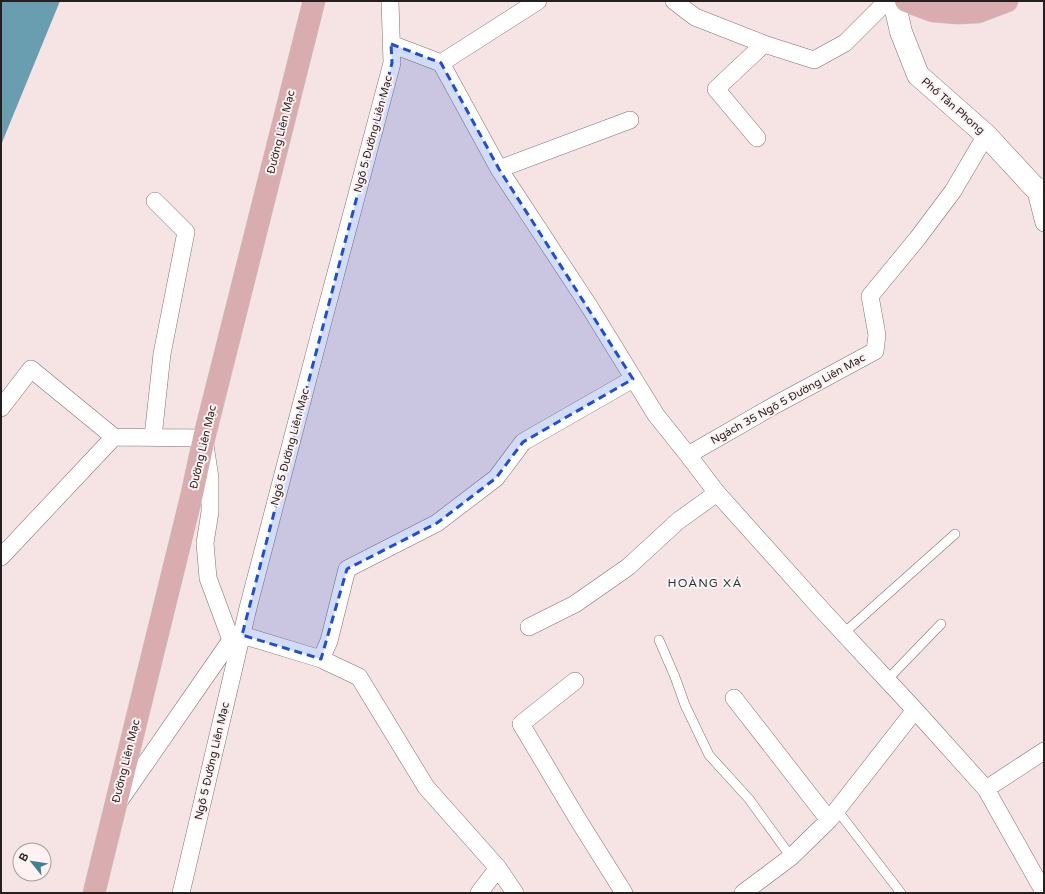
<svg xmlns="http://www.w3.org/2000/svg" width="1045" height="894" font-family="'Varela Round',sans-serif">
  <rect width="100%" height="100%" fill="#f6e3e3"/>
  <path fill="#689eb0" d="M1,1h59l-59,144z"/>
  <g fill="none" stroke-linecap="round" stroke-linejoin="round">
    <defs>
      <path id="lane" d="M844,633l111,-99
        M659,640l16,37 10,28 24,50 40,44 42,58
        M887,680l54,-56
        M837,810l64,83"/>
      <path id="street" d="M674,1l21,16 69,27 50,16 31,-17 42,-42
        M391,44l50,19 58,106 90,137 67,109 32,40 29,38 105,117 93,100 71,79 58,103
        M441,63l97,-62
        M757,138l-41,-49 48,-45
        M499,169l131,-49
        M1035,188l9,35
        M1,408l30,-39 83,68
        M153,437l9,-83 24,-122 -31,-31
        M688,455l87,-50 100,-54 2,-16 -7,-39 47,-57 36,-48 33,-56
        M1,557l113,-120 90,1 6,40v34l-5,31 3,35 23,62
        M529,627l46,-23 53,-37 50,-46 39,-28
        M321,659l8,-18 18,-72 90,-46 59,-45 27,-36 110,-63
        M575,681l-54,43 56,94 47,75
        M734,698l95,122
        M986,789l58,-38
        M120,800l111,-160 11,-5 79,24 38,18 67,110 72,81 -19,25
        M498,868l17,25
        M181,893l67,-285 73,-279 71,-266 -2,-62
        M743,893l48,-36 38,-37 86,-110"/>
      <path id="secondary" d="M894,1l7,31 17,43 68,60 49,53 9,2"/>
      <path id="primary" d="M906,1l27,10 25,2 20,-1 29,-11
        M94,893l98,-399 12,-56 110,-437"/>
    </defs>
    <use href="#lane" stroke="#807070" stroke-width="10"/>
    <use href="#street" stroke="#807070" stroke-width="18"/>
    <use href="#secondary" stroke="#807070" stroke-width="23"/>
    <use href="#primary" stroke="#cbc9c9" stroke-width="23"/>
    <use href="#lane" stroke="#fff" stroke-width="9"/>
    <use href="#street" stroke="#fff" stroke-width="17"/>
    <use href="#secondary" stroke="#fff" stroke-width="22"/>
    <use href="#primary" stroke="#d9acaf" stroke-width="22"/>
  </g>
  <path fill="#1d4ed8" fill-opacity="0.2" stroke="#1d4ed8" stroke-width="3" stroke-dasharray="8 5" stroke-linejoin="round" d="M391,44l50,19 58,106 134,210 -110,63 -27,36 -59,45 -90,46 -26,90 -79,-24 150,-572z"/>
  <g text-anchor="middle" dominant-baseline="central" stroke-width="4" stroke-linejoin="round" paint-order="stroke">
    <g font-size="11" fill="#261f1f" stroke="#fef2f3">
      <text transform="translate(953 106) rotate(41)">Phố Tân Phong</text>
      <text transform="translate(281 132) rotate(-76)">Đường Liên Mạc</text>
      <text transform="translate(373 134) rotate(-75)">Ngõ 5 Đường Liên Mạc</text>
      <text transform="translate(788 399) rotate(-29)">Ngách 35 Ngõ 5 Đường Liên Mạc</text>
      <text transform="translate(203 447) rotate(-77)">Đường Liên Mạc</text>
      <text transform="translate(290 447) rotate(-75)">Ngõ 5 Đường Liên Mạc</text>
      <text transform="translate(126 761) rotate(-76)">Đường Liên Mạc</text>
      <text transform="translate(212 761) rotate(-77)">Ngõ 5 Đường Liên Mạc</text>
    </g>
    <g font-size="12" letter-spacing="1" fill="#183740" stroke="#fef2f3">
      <text x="705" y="583">HOÀNG XÁ</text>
    </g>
  </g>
  <rect width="1045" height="894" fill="none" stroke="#261f1f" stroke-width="4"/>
  <g transform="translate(32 862) rotate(300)"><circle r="19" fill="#fef2f3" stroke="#a89e9e"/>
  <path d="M0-3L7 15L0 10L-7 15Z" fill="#418094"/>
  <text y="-6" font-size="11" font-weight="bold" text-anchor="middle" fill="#261f1f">B</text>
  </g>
</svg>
